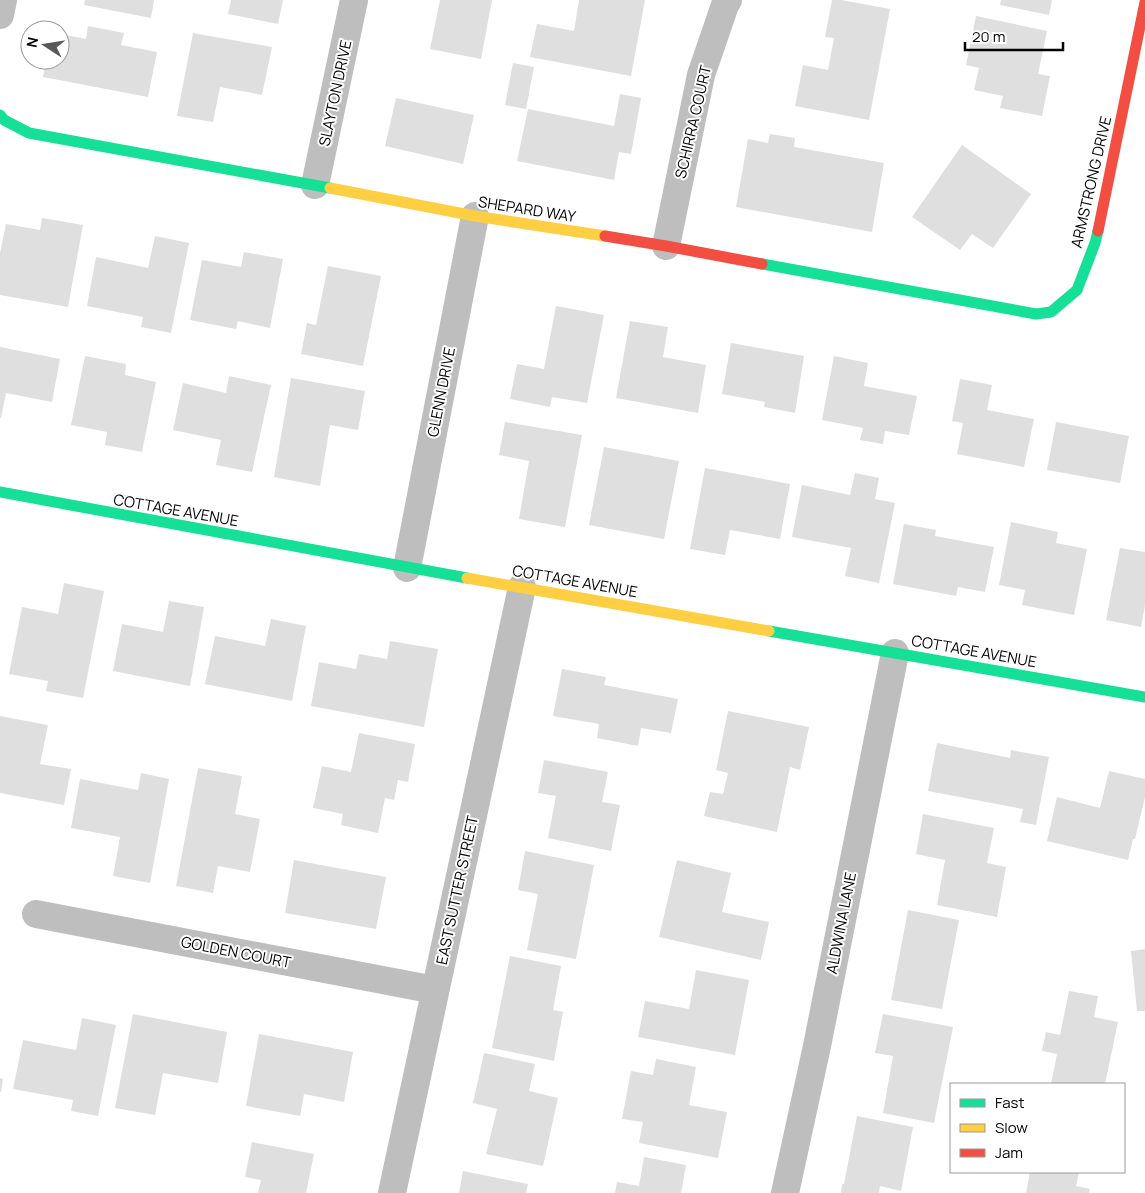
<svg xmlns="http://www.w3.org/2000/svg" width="1145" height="1193" font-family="Manrope,sans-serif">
  <rect width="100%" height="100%" fill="#fff"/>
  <path fill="#dfdfdf" d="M85,0h69l-3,18 -67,-13z
    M231,0h52l-5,24 -50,-10z
    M440,0h52l-11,59 -51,-10z
    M579,0h66l-14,76 -101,-19 7,-33 37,7z
    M832,0h9l49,9 -21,111 -74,-14 8,-41 25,5 6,-32 -9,-1z
    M1001,0h51l-3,15 -49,-10z
    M976,16l71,15 -9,43 12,2 -8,40 -42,-8 3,-12 -29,-6 5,-22 -13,-3z
    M88,26l36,7 -3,12 36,7 -9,45 -105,-20 3,-17h14v-26l26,5z
    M193,33l79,14 -10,48 -42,-8 -7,35 -36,-6z
    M513,63l21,4 -8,42 -21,-4z
    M620,94l21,4 -10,56 -12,-2 -5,28 -97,-19 11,-52 86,17z
    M396,98l78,17 -11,49 -78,-18z
    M770,134l25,4 -1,9 90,16 -12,69 -136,-25 12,-68 20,4z
    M962,145l69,49 -38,54 -21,-14 -12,16 -48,-33z
    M42,218l41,7 -15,82 -68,-12v-42l6,-29 34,6z
    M155,236l34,7 -18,90 -30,-6 2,-10 -56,-11 9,-49 52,11z
    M244,252l39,7 -13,69 -32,-7 -2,8 -46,-9 12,-60 39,7z
    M328,266l53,10 -18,90 -62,-12 6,-31 9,2z
    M556,306l48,9 -17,88 -35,-6 -2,10 -40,-8 7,-35 27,5z
    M630,321l38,6 -5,30 43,8 -8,48 -82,-15z
    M731,343l73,13 -9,57 -31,-6 1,-5 -43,-8z
    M0,347l60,12 -8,43 -46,-9 -5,25h-1z
    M85,356l41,8 -1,11 31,7 -14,70 -37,-7 2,-13 -36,-7z
    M834,356l34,7 -4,23 53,10 -8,39 -24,-4 -2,13 -23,-4 3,-12 -41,-8z
    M229,376l42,9 -19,87 -36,-7 5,-25 -48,-10 10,-47 43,10z
    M291,378l74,13 -7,39 -28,-5 -10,61 -46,-9z
    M960,379l32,6 -5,25 47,9 -10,48 -67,-13 6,-31 -11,-2z
    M505,422l77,13 -17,92 -46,-8 10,-58 -30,-6z
    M1056,422l73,14 -9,47 -73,-13z
    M604,447l75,14 -15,78 -75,-14z
    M705,468l85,16 -10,55 -50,-9 -5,25 -35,-6z
    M855,473l24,5 -4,21 20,4 -16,80 -34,-7 6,-28 -59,-11 10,-52 48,10z
    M1011,522l47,10 -2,11 31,6 -13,66 -52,-10 3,-15 -26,-5z
    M904,524l32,6 -1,6 59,11 -9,45 -27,-5 -2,9 -63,-12z
    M1120,548l25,4v53l-4,22 -35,-7z
    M64,583l40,8 -21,107 -37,-7 2,-10 -39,-7 13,-67 36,7z
    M169,601l35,6 -14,79 -77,-15 9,-47 41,8z
    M271,619l35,7 -14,75 -87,-17 10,-48 50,10z
    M390,641l48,8 -14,78 -113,-21 8,-44 37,7 3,-15 28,5z
    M562,669l44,8 -2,8 74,14 -7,34 -30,-5 -3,18 -41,-8 2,-14 -46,-8z
    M728,711l81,16 -9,43 -10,-3 -13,65 -73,-16 6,-24 13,2 5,-21 -12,-3z
    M0,716l48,9 -8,39 31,5 -7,36 -64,-12z
    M359,733l56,11 -7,38 -10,-2 -4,20 -9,-2 -7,35 -37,-8 2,-11 -30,-6 9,-42 29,6z
    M937,743l73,15 1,-8 38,7 -13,68 -16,-3 3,-13 -95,-18z
    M544,760l64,12 -6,30 18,3 -9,46 -63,-13 8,-42 -18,-3z
    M198,768l44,8 -7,38 25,5 -10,53 -32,-6 -5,27 -37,-7z
    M1109,771l36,8v18l-10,42h-2l-5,21 -81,-19 10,-44 43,11z
    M141,773l28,6 -19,104 -37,-7 7,-39 -49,-9 9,-49 58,11z
    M923,814l71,14 -7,35 19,4 -9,50 -60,-12 8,-45 -29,-6z
    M525,851l69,14 -18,94 -49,-9 11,-56 -20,-4z
    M294,860l92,17 -10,52 -91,-16z
    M677,860l54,13 -9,39 47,10 -8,38 -102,-23z
    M908,910l51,10 -17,89 -51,-9z
    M1145,949v62h-8l-6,-60z
    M510,956l51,10 -8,44 10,2 -9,49 -62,-13z
    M696,970l53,10 -14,75 -97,-18 7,-36 44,8z
    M1069,991l29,5 -4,21 24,5 -13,62h-54l6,-30 -15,-3 4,-19 14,3z
    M133,1014l94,18 -9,51 -55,-10 -8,42 -40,-7z
    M883,1014l70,13 -19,96 -51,-10 10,-57 -18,-3z
    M82,1018l34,7 -18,91 -27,-5 2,-11 -60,-11 10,-49 53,10z
    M259,1034l94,18 -9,50 -40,-8 -4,22 -54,-10z
    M484,1053l51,11 -6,27 29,7 -15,68 -57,-12 11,-45 -24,-6z
    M656,1059l40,8 -7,38 38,7 -9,46 -79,-15 4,-21 -21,-3 9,-48 22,4z
    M0,1078l3,1 -2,13h-1z
    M857,1116l56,11 -12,64 -21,-5 -1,7h-38l1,-9h2z
    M252,1142l62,12 -8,39h-48l3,-13 -16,-3z
    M644,1157l42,8 -5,28h-66l2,-11 22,4z
    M463,1171l65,13 -2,9h-67z
    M1030,1172h49l-3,14 14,3 -1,4h-63z"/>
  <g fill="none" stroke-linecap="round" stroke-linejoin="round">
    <path stroke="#bebebe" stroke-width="28" d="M0,15l3,-15
      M315,185l39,-185
      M666,246l35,-171 24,-70 3,-5
      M407,568l68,-352
      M36,914l399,76
      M392,1193l130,-606
      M785,1193l32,-147 78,-393"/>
    <path stroke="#16e098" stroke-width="11" d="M0,115l4,5 25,13 301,55
      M762,264l274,50 15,-2 26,-22 18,-47 3,-12
      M0,492l467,86
      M769,631l376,66"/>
    <path stroke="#ffcf43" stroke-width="11" d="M330,188l145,28 130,20
      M467,578l302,53"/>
    <path stroke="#f24e42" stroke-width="11" d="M1098,231l47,-229
      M605,236l61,10 96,18"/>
  </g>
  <g text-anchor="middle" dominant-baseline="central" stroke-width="4" stroke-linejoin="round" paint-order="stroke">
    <g font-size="15" fill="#000" stroke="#fff">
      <text transform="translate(335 93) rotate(-78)">SLAYTON DRIVE</text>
      <text transform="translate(693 122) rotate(-77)">SCHIRRA COURT</text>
      <text transform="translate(1091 182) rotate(-77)">ARMSTRONG DRIVE</text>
      <text transform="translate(527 209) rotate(9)">SHEPARD WAY</text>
      <text transform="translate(441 392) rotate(-79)">GLENN DRIVE</text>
      <text transform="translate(176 510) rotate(10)">COTTAGE AVENUE</text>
      <text transform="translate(575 581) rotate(10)">COTTAGE AVENUE</text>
      <text transform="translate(974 651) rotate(10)">COTTAGE AVENUE</text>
      <text transform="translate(457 890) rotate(-78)">EAST SUTTER STREET</text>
      <text transform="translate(841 923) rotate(-79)">ALDWINA LANE</text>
      <text transform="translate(236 952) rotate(11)">GOLDEN COURT</text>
    </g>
  </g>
  <rect x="950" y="1083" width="175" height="90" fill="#ffffff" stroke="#999999"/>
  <rect x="960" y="1099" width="25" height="8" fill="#16e098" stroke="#999999"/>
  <text x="995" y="1108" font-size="15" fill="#000000">Fast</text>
  <rect x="960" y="1124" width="25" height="8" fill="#ffcf43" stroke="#999999"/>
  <text x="995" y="1133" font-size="15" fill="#000000">Slow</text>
  <rect x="960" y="1149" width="25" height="8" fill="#f24e42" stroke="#999999"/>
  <text x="995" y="1158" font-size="15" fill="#000000">Jam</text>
  <g transform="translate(45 45) rotate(282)"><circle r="24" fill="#ffffff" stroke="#999999"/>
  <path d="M0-4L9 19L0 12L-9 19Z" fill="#595959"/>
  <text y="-8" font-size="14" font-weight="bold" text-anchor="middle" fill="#000000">N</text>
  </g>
  <path d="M965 42v8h98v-8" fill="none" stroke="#000000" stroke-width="2.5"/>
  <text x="972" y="42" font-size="15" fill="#000000" stroke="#ffffff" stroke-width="4" paint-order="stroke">20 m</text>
</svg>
